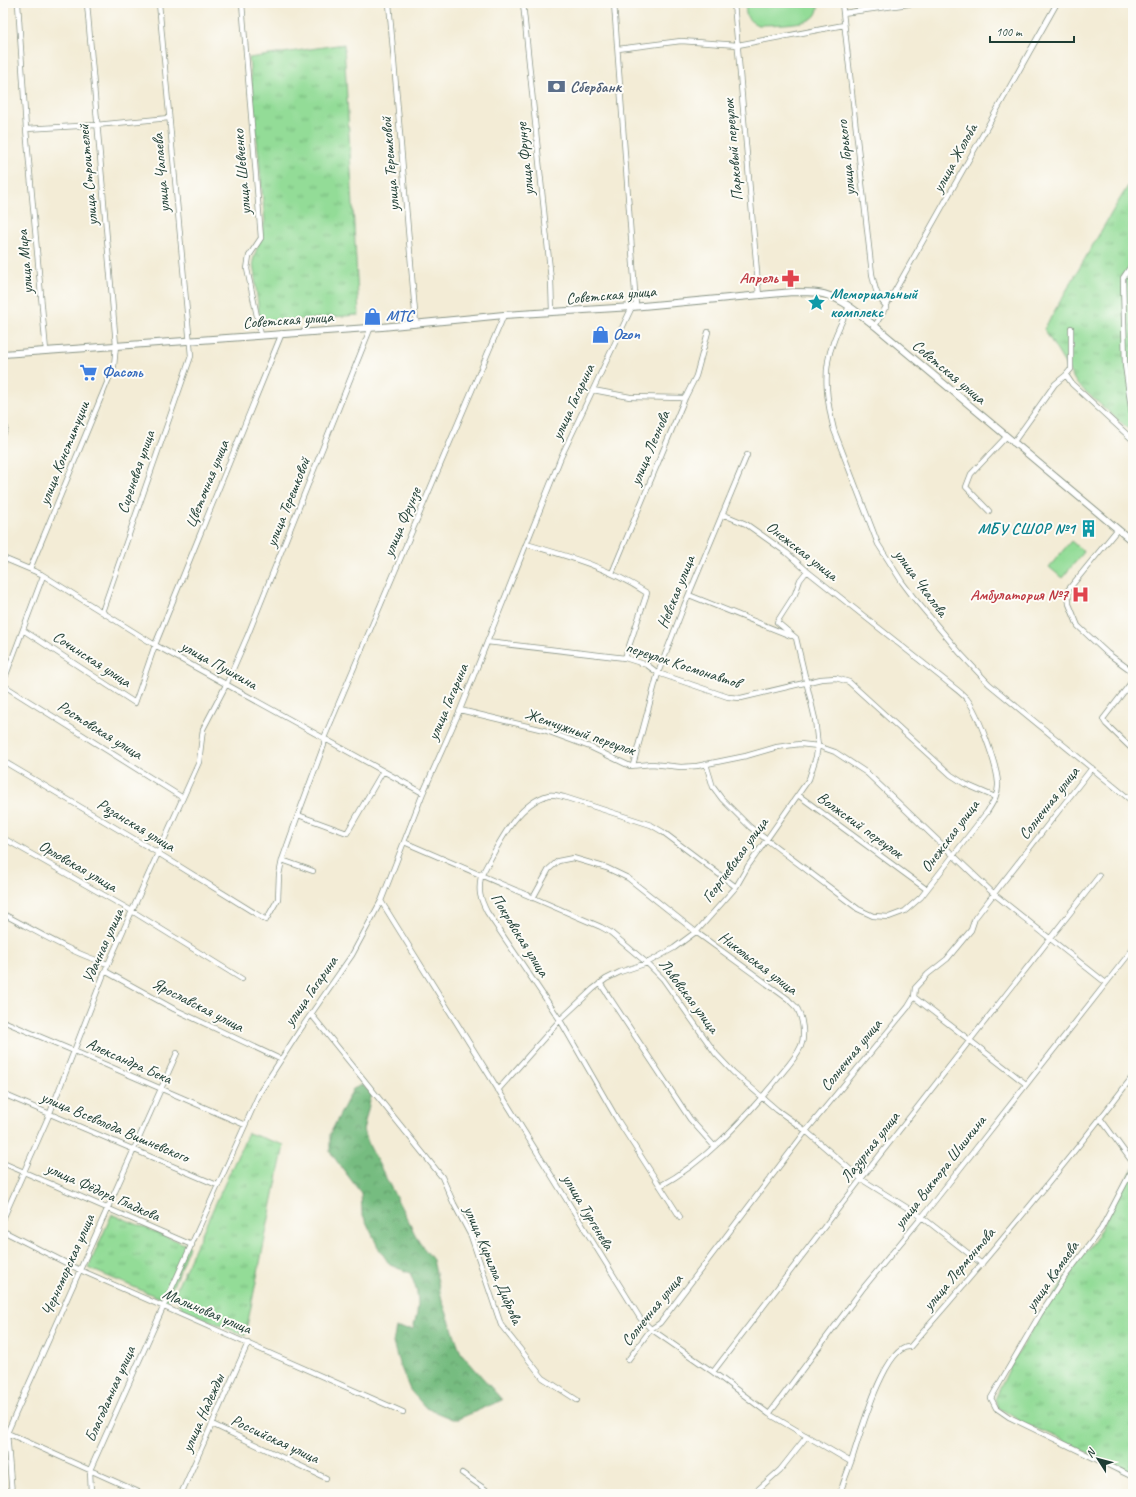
<svg xmlns="http://www.w3.org/2000/svg" width="1136" height="1497" font-family="Caveat,sans-serif">
  <defs>
    <pattern id="grass-tufts" width="24" height="20" patternUnits="userSpaceOnUse"><rect width="24" height="20" fill="#93dc97"/><path d="M3 7l-1-3M5 7V3M7 7l1-3M15 17l-1-3M17 17v-4M19 17l1-3" fill="none" stroke="#77b47c"/></pattern>
    <pattern id="forest-crowns" width="20" height="18" patternUnits="userSpaceOnUse"><rect width="20" height="18" fill="#76bc80"/><path d="M2 6a3 3 0 1 1 6 0M12 15a3 3 0 1 1 6 0" fill="none" stroke="#609a6a"/></pattern>
  </defs>
  <rect width="100%" height="100%" fill="#fdfcf7"/>
  <filter id="ink" filterUnits="userSpaceOnUse"><feTurbulence type="fractalNoise" baseFrequency=".025" numOctaves="2"/><feDisplacementMap in="SourceGraphic" scale="8" xChannelSelector="R" yChannelSelector="G"/><feConvolveMatrix kernelMatrix="1 2 1 2 8 2 1 2 1" color-interpolation-filters="sRGB"/></filter>
  <filter id="wash" filterUnits="userSpaceOnUse"><feTurbulence type="fractalNoise" baseFrequency=".012" numOctaves="4" result="noise"/><feDisplacementMap in="SourceGraphic" scale="16" xChannelSelector="R" yChannelSelector="G"/><feGaussianBlur stdDeviation="0.9" result="paint"/><feColorMatrix in="noise" values="0 0 0 0 0 0 0 0 0 0 0 0 0 0 0 0 0 1.4 0 .05"/><feComposite in="paint" operator="in"/></filter>
  <g filter="url(#wash)">
    <rect width="100%" height="100%" fill="#f3ecd6"/>
    <path fill="url(#grass-tufts)" stroke="#598c66" d="M344,44l15,271 -99,7 -7,-61 12,-40 -16,-163z
      M1133,178v255l-56,-49 -33,-55 71,-122z
      M248,1133l36,12 -39,191 -62,-27 -9,-15z
      M1133,1168l-1,295 1,12 -72,-36 -38,-16 -25,-16 -3,-8 16,-34 33,-55 20,-30 31,-40z
      M112,1214l77,32 -22,55 -79,-33z"/>
    <path fill="url(#forest-crowns)" stroke="#4a7c5a" d="M362,1085l10,8 -9,37 7,17 49,95 14,18 9,40 19,53 41,47 -44,19h-6l-26,-11 -16,-18 -12,-30 -5,-17 3,-15 17,1c7,-24 7,-33 -3,-56l-20,-8 -11,-16 -17,-36 -1,-20 -31,-41v-18l23,-45z"/>
    <path fill="#93dc97" stroke="#598c66" d="M747,3h71c1,6 -1,13 -7,16 -7,5 -43,6 -52,6 -11,-3 -16,-11 -12,-22z
      M1071,541l13,11 -22,26 -13,-11z"/>
  </g>
  <g filter="url(#ink)">
    <g fill="none" stroke-linecap="round" stroke-linejoin="round">
      <defs>
        <path id="minor" d="M18,3l8,126 20,222
          M242,3l19,235 -12,18 -2,13 14,66
          M389,3l27,321
          M523,3l28,277 1,32
          M614,3l22,303
          M734,3l25,293
          M842,3l30,271c3,14 4,22 15,33
          M843,13l73,-10
          M618,49l63,-8 57,4 106,-20
          M26,129l70,-4 73,-7
          M1133,263l-10,15 2,87 8,57
          M849,306c-5,12 -12,24 -16,37 -11,28 -6,59 1,87l44,114 24,38 12,16 46,55 29,31 144,118
          M875,326l182,-323
          M1066,375l6,9 61,56
          M593,390l37,7 55,1
          M3,435l3,-7
          M1013,443l42,-59 11,-9 5,-6v-41
          M989,511l-23,-24 5,-13 35,-37
          M1117,530l-49,60 1,14 9,22 29,27 26,19
          M526,544c45,13 81,23 121,49l-22,65
          M3,558l38,16 114,71 268,148
          M30,569l84,-203 2,-21 -29,-342
          M612,573l73,-175 11,-22 12,-44
          M689,595l102,41
          M102,612l89,-256 -32,-353
          M23,630l112,73 20,-58 127,-312
          M487,642l138,16 22,7 11,8 70,24 13,1 80,-19 15,-1 13,4 102,93 14,9 30,13
          M1133,680l-30,39 3,5 27,26
          M3,683l40,-107
          M3,685l180,113
          M460,710l84,20 46,17 40,19 22,-2 29,3 16,-1 49,-10 31,-9 23,-3 18,2 17,6 32,21 127,121 112,89
          M3,761l155,92 108,67 12,-21 1,-24 3,-15 16,-45
          M706,764l7,23 9,12 28,28 108,82 15,7 16,1 16,-6 16,-14 66,-85c5,-8 12,-18 11,-29 -1,-18 -20,-70 -31,-84 -6,-7 -14,-12 -21,-18l-139,-110 -20,-18 -41,-29 -24,-10
          M633,765l25,-92 26,-67 63,-151
          M383,771l-36,62 -49,-18 26,-70v-7l180,-423
          M798,795l128,94
          M3,838l129,73 110,68
          M404,842l197,85 9,5 37,31 16,16 53,75 17,18 44,38 29,21 55,48 61,38 60,47
          M282,860l31,11
          M533,898l16,-29 9,-8 15,-3 34,10 21,10 68,54 92,67c3,4 8,7 10,11 5,10 7,26 3,36 -6,14 -18,25 -27,37 -33,39 -69,79 -114,103
          M381,901l259,417 11,11 62,43 56,42 82,48
          M3,914c35,18 68,39 105,50
          M105,971l69,38 106,50
          M600,983l90,136 24,27
          M914,997l112,87
          M311,1014l131,163 12,27 17,32 30,89 42,53 34,22
          M3,1021l71,30 171,74
          M498,1090l62,-70 33,-31 13,-10 14,-7 27,-9 27,-15 23,-17 39,-44 12,-21 61,-87 7,-22 2,-11 -3,-27 -19,-81 -19,-16 18,-28 5,-14 7,-9
          M3,1094l214,91
          M1100,1118l33,45
          M3,1163l189,82
          M1133,1168l-32,61 -37,49 -24,36 -49,84 5,10 13,9 124,60
          M680,1217l-63,-98 -57,-99 -73,-108c-7,-14 -9,-20 -6,-36 16,-28 34,-72 68,-81 4,-1 10,1 15,2l87,28 12,7 73,55
          M3,1219l47,-106 55,-142 94,-209 4,-33 23,-44 21,-48 124,-310
          M3,1231l77,39 323,142
          M628,1360l23,-31 9,-6 146,-192 102,-124 6,-10 1,-9 13,-14 19,-15 24,-29 4,-12 117,-150
          M713,1372l148,-193 238,-303
          M769,1414l95,-127 58,-70 211,-268
          M212,1424l114,54
          M3,1431l140,63
          M462,1473l30,21
          M12,1494l-5,-61 170,-380
          M91,1494l-1,-24 170,-378 40,-62 52,-75 29,-54 42,-108 37,-83 101,-253 71,-150
          M181,1494l67,-151
          M753,1494l27,-24 27,-34
          M840,1494c3,-11 7,-21 11,-32 7,-20 33,-118 59,-115 77,-88 152,-178 223,-271"/>
        <path id="secondary" d="M3,354l379,-27 122,-12 128,-8 161,-15c8,0 17,0 25,1 22,3 40,20 57,33l258,216"/>
      </defs>
      <use href="#minor" stroke="#899485" stroke-width="6"/>
      <use href="#secondary" stroke="#899485" stroke-width="8"/>
      <use href="#minor" stroke="#fff" stroke-width="4.5"/>
      <use href="#secondary" stroke="#fff" stroke-width="6"/>
    </g>
  </g>
  <defs>
    <symbol id="bank-bare" viewBox="-9 -9 18 18"><path d="M-6-4H6V4H-6ZM0-2.3a2.3 2.3 0 1 0 0 4.6a2.3 2.3 0 1 0 0-4.6Z" fill="#5c6f8a" stroke="#fdfcf7" stroke-width="2.5" paint-order="stroke"/></symbol>
    <symbol id="pharmacy-bare" viewBox="-9 -9 18 18"><path d="M-2-6h4v4h4v4h-4v4h-4v-4h-4v-4h4Z" fill="#e0444e" stroke="#fdfcf7" stroke-width="2.5" paint-order="stroke"/></symbol>
    <symbol id="sight-bare" viewBox="-9 -9 18 18"><path d="M0-6L1.8-2.2L6-1.7L2.9 1.2L3.7 5.4L0 3.3L-3.7 5.4L-2.9 1.2L-6-1.7L-1.8-2.2Z" fill="#0f9aa8" stroke="#fdfcf7" stroke-width="2.5" paint-order="stroke"/></symbol>
    <symbol id="shop-bare" viewBox="-9 -9 18 18"><path d="M-5-2.5h2.3a2.7 3.5 0 0 1 5.4 0H5L5.5 6h-11ZM-1.5-2.5h3a1.5 2.3 0 0 0-3 0Z" fill="#3f7fe0" stroke="#fdfcf7" stroke-width="2.5" paint-order="stroke"/></symbol>
    <symbol id="supermarket-bare" viewBox="-9 -9 18 18"><path d="M-6-5.5h2.5l.6 2H6L4.5 2H-2.5L-4.4-4H-6ZM-1.5 3.2a1.3 1.3 0 1 0 .1 0ZM3 3.2a1.3 1.3 0 1 0 .1 0Z" fill="#3f7fe0" stroke="#fdfcf7" stroke-width="2.5" paint-order="stroke"/></symbol>
    <symbol id="building-bare" viewBox="-9 -9 18 18"><path d="M-4-6H4V6H1V3H-1V6H-4ZM-2.5-4.3h1.7v1.8h-1.7ZM.8-4.3h1.7v1.8H.8ZM-2.5-1h1.7V.8h-1.7ZM.8-1h1.7V.8H.8Z" fill="#0f9aa8" stroke="#fdfcf7" stroke-width="2.5" paint-order="stroke"/></symbol>
    <symbol id="hospital-bare" viewBox="-9 -9 18 18"><path d="M-5-5h3v3.5h4V-5h3V5h-3V1.5h-4V5h-3Z" fill="#e0444e" stroke="#fdfcf7" stroke-width="2.5" paint-order="stroke"/></symbol>
  </defs>
  <g fill-rule="evenodd">
    <use href="#bank-bare" x="544" y="74" width="25" height="25"/>
    <use href="#pharmacy-bare" x="778" y="266" width="25" height="25"/>
    <use href="#sight-bare" x="804" y="290" width="25" height="25"/>
    <use href="#shop-bare" x="360" y="304" width="25" height="25"/>
    <use href="#shop-bare" x="588" y="322" width="25" height="25"/>
    <use href="#supermarket-bare" x="76" y="360" width="25" height="25"/>
    <use href="#building-bare" x="1076" y="516" width="25" height="25"/>
    <use href="#hospital-bare" x="1068" y="582" width="25" height="25"/>
  </g>
  <g text-anchor="middle" dominant-baseline="central" stroke-width="4" stroke-linejoin="round" paint-order="stroke">
    <g font-size="16" font-weight="bold" fill="#4e5e75" stroke="#fdfcf7" text-anchor="start">
      <text x="570" y="87">Сбербанк</text>
    </g>
    <g font-size="16" fill="#1f3d34" stroke="#fdfcf7">
      <text transform="translate(733 150) rotate(-95)">Парковый переулок</text>
      <text transform="translate(846 158) rotate(-96)">улица Горького</text>
      <text transform="translate(955 158) rotate(-61)">улица Жолоба</text>
      <text transform="translate(525 159) rotate(-96)">улица Фрунзе</text>
      <text transform="translate(390 164) rotate(-95)">улица Терешковой</text>
      <text transform="translate(242 172) rotate(-95)">улица Шевченко</text>
      <text transform="translate(161 173) rotate(-95)">улица Чапаева</text>
      <text transform="translate(88 175) rotate(-95)">улица Строителей</text>
      <text transform="translate(25 262) rotate(-95)">улица Мира</text>
      <text transform="translate(611 295) rotate(-5)">Советская улица</text>
      <text transform="translate(288 320) rotate(-4)">Советская улица</text>
      <text transform="translate(949 372) rotate(40)">Советская улица</text>
      <text transform="translate(573 402) rotate(-65)">улица Гагарина</text>
      <text transform="translate(650 448) rotate(-67)">улица Леонова</text>
      <text transform="translate(64 453) rotate(-68)">улица Конституции</text>
      <text transform="translate(136 472) rotate(-71)">Сиреневая улица</text>
      <text transform="translate(207 484) rotate(-68)">Цветочная улица</text>
      <text transform="translate(288 502) rotate(-68)">улица Терешковой</text>
      <text transform="translate(402 522) rotate(-67)">улица Фрунзе</text>
      <text transform="translate(802 551) rotate(38)">Онежская улица</text>
      <text transform="translate(921 583) rotate(54)">улица Чкалова</text>
      <text transform="translate(676 592) rotate(-68)">Невская улица</text>
      <text transform="translate(92 659) rotate(33)">Сочинская улица</text>
      <text transform="translate(219 665) rotate(29)">улица Пушкина</text>
      <text transform="translate(683 665) rotate(18)">переулок Космонавтов</text>
      <text transform="translate(448 702) rotate(-67)">улица Гагарина</text>
      <text transform="translate(100 730) rotate(32)">Ростовская улица</text>
      <text transform="translate(580 732) rotate(19)">Жемчужный переулок</text>
      <text transform="translate(1049 803) rotate(-52)">Солнечная улица</text>
      <text transform="translate(136 825) rotate(31)">Рязанская улица</text>
      <text transform="translate(860 825) rotate(36)">Волжский переулок</text>
      <text transform="translate(950 836) rotate(-53)">Онежская улица</text>
      <text transform="translate(735 860) rotate(-54)">Георгиевская улица</text>
      <text transform="translate(78 866) rotate(30)">Орловская улица</text>
      <text transform="translate(520 935) rotate(58)">Покровская улица</text>
      <text transform="translate(103 946) rotate(-66)">Удачная улица</text>
      <text transform="translate(758 963) rotate(37)">Никольская улица</text>
      <text transform="translate(311 991) rotate(-55)">улица Гагарина</text>
      <text transform="translate(689 996) rotate(53)">Львовская улица</text>
      <text transform="translate(198 1005) rotate(27)">Ярославская улица</text>
      <text transform="translate(851 1055) rotate(-51)">Солнечная улица</text>
      <text transform="translate(129 1061) rotate(24)">Александра Бека</text>
      <text transform="translate(115 1127) rotate(23)">улица Всеволода Вишневского</text>
      <text transform="translate(870 1147) rotate(-52)">Лазурная улица</text>
      <text transform="translate(940 1172) rotate(-52)">улица Виктора Шишкина</text>
      <text transform="translate(103 1192) rotate(24)">улица Фёдора Гладкова</text>
      <text transform="translate(588 1212) rotate(59)">улица Тургенева</text>
      <text transform="translate(68 1265) rotate(-66)">Черноморская улица</text>
      <text transform="translate(493 1265) rotate(67)">улица Кирилла Диброва</text>
      <text transform="translate(959 1269) rotate(-50)">улица Лермонтова</text>
      <text transform="translate(1052 1276) rotate(-55)">улица Камаева</text>
      <text transform="translate(652 1310) rotate(-51)">Солнечная улица</text>
      <text transform="translate(207 1311) rotate(23)">Малиновая улица</text>
      <text transform="translate(110 1394) rotate(-66)">Благодатная улица</text>
      <text transform="translate(203 1413) rotate(-66)">улица Надежды</text>
      <text transform="translate(275 1439) rotate(25)">Российская улица</text>
    </g>
    <g font-size="16" font-weight="bold" fill="#be3a42" stroke="#fdfcf7" text-anchor="end">
      <text x="778" y="278">Апрель</text>
      <text x="1068" y="595">Амбулатория №7</text>
    </g>
    <g font-size="16" font-weight="bold" fill="#0d838f" stroke="#fdfcf7" text-anchor="start">
      <text x="830" y="294">Мемориальный<tspan x="830" dy="18">комплекс</tspan></text>
      <text x="1075" y="529" text-anchor="end">МБУ СШОР №1</text>
    </g>
    <g font-size="16" font-weight="bold" fill="#366cbe" stroke="#fdfcf7" text-anchor="start">
      <text x="386" y="316">МТС</text>
      <text x="613" y="334">Ozon</text>
      <text x="102" y="372">Фасоль</text>
    </g>
  </g>
  <rect width="1136" height="1497" fill="none" stroke="#fdfcf7" stroke-width="16"/>
  <g transform="translate(1098 1459) rotate(306)" stroke="#fdfcf7" stroke-width="3" paint-order="stroke">
  <path d="M0-3L7 15L0 10L-7 15Z" fill="#1f3d34"/>
  <text y="-6" font-size="11" font-weight="bold" text-anchor="middle" fill="#1f3d34">N</text>
  </g>
  <path d="M990 36v6h84v-6" fill="none" stroke="#1f3d34" stroke-width="2"/>
  <text x="996" y="36" font-size="12" fill="#1f3d34" stroke="#fdfcf7" stroke-width="3" paint-order="stroke">100 m</text>
</svg>
